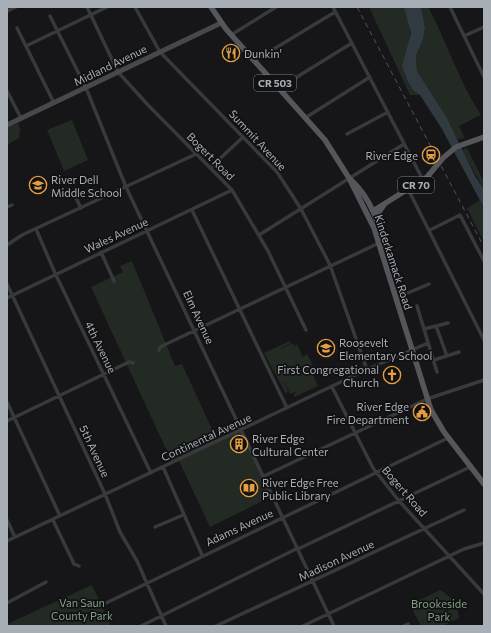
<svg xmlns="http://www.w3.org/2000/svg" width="491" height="633" font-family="Commissioner,sans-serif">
  <rect width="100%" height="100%" fill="#161618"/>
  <path fill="#232a23" d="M369,7h35c3,8 7,18 6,27 -2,28 -17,38 10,61h-10z
    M421,7h7c20,37 30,73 53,108l-22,11 6,12 -8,1 -10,-21 -30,-47 -1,-15 7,-17 2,-11z
    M72,120l16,40 -24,11 -17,-41z
    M18,123l2,6 -1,9 -12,7v-18z
    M467,148l17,34v8l-22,-40z
    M480,200l4,8v34l-17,-34z
    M132,261l43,105 7,-2 35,76 24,-10 32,66 -63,31 -32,-68 -6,3 -81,-175 32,-15 -3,-6z
    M290,341l1,2 -8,4 -1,4 2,-4 9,-4 2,3 2,-2 6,13 4,-3 6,11 -5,3 4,-2 2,3 -3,1 7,16 -24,11v-3l4,-3 -8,3 -4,-9 1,-3 -2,2 3,7 -2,3 -22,-41z
    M92,585l19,41h-104v-2z
    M440,590c12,7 17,14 19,28l-16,8h-22l-11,-21z"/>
  <path fill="#303a40" d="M404,7h17l4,21 -2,11 -7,17 1,15 30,47 28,58 9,14v18l-42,-79 -22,-34 -7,-5 -6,-10 -5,-14 9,-33z"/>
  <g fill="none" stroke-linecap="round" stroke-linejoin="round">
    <path stroke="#37393d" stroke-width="3.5" d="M87,7l31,65 30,33 84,85 36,61 38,79
      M135,7l25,45 117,120 24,37 29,56 37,105
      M333,7l90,173
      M450,7l34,70
      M7,11l9,-4
      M50,16l36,72 40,99 208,439
      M17,28l37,75
      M231,35l45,-28
      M464,36l20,-9
      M26,46l81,-39
      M254,61l81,-49
      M279,88l73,-45
      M7,91l14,27
      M305,118l65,-41
      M347,134l41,-22
      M210,168l33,-31
      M408,189l76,151
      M73,192l8,16
      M7,207l5,-2
      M192,210l95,198
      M36,229l19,44 96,200
      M430,230l30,-15 24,46
      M259,235l145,-91
      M7,245l15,-10 174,-81
      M101,252l13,29
      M7,284l98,210 15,38 17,29 29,65
      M7,298l225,-108
      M396,298l33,-14
      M417,306l20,66
      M436,326l11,30
      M424,329l24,-6
      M159,350l1,-3 219,-104
      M434,360l25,-8
      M332,387l41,81 26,33 85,93
      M7,402l53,114
      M7,421l122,-59 4,1
      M163,467l39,88
      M264,476l163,-77 57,-19
      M7,520l8,17
      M53,520l21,44 5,2
      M155,527l28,-12
      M7,541l361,-172 60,-26
      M298,549l172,-82
      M7,603l39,-21
      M104,604l344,-166
      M141,626l157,-78
      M216,626l248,-116
      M303,626l161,-77 20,-6
      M404,626l4,-2"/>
    <path stroke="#46484c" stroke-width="5" d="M7,125l214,-102"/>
    <path stroke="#54565b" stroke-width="5.5" d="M211,7l15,22 99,111 24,38 25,50 57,182 13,22 40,52
      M351,180c19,17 31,47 33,72
      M373,211l54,-34 16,-19 13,-11 28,-10
      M378,222l1,-10 5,-7"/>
    <path stroke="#515357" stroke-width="1" stroke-dasharray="5 4" stroke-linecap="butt" d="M357,7l127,240"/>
  </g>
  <defs>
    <symbol id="restaurant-ring" viewBox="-11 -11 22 22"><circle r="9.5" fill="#111113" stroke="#e39e43" stroke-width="1.5"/><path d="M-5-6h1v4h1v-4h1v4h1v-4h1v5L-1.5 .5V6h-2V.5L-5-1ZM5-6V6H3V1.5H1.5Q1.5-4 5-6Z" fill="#e39e43"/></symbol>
    <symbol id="station-ring" viewBox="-11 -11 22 22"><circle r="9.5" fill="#111113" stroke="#e39e43" stroke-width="1.5"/><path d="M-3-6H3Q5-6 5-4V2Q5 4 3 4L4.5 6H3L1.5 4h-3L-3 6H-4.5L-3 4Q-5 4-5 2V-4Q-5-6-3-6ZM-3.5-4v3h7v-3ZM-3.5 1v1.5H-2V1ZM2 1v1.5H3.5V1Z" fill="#e39e43"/></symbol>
    <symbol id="school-ring" viewBox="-11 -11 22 22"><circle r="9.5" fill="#111113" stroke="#e39e43" stroke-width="1.5"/><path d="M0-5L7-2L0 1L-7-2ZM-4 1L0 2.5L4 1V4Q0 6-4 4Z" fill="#e39e43"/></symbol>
    <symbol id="church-ring" viewBox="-11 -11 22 22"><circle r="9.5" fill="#111113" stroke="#e39e43" stroke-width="1.5"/><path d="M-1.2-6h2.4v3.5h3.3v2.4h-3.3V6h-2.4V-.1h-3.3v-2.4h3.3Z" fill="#e39e43"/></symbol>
    <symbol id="civic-ring" viewBox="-11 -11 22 22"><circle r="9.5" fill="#111113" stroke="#e39e43" stroke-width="1.5"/><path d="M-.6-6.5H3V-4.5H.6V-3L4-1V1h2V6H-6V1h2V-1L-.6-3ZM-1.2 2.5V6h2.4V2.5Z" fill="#e39e43"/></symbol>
    <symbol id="building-ring" viewBox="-11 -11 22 22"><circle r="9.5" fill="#111113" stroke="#e39e43" stroke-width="1.5"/><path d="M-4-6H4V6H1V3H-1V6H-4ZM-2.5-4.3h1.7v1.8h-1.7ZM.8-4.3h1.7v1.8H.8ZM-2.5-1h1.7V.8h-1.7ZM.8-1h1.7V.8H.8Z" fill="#e39e43"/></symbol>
    <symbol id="library-ring" viewBox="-11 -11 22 22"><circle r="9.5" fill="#111113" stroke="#e39e43" stroke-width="1.5"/><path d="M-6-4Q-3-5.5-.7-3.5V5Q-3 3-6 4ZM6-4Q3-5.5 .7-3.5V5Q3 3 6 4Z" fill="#e39e43"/></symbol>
  </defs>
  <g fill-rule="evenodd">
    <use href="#restaurant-ring" x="221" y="43" width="20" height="20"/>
    <use href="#station-ring" x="421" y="145" width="20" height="20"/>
    <use href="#school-ring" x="28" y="175" width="20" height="20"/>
    <use href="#school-ring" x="316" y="338" width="20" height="20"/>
    <use href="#church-ring" x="382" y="365" width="20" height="20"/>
    <use href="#civic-ring" x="412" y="402" width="20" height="20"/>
    <use href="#building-ring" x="229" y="434" width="20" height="20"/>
    <use href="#library-ring" x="239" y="478" width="20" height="20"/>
  </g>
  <g text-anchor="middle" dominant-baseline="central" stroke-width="3.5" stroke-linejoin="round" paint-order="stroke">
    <g fill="#111113" stroke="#7b8086" stroke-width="1">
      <rect x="254" y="75" width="42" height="16" rx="3"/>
      <rect x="398" y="177" width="36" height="16" rx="3"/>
    </g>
    <g font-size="10" font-weight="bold" fill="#a9afb7">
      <text x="275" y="83">CR 503</text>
      <text x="416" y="185">CR 70</text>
    </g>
    <g font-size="11" fill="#a9afb7" stroke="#111113" text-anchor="start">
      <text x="244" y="53">Dunkin'</text>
      <text x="418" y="155" text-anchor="end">River Edge</text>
      <text x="51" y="179">River Dell<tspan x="51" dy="13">Middle School</tspan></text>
      <text x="339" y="342">Roosevelt<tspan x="339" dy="13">Elementary School</tspan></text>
      <text x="379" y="369" text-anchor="end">First Congregational<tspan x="379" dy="13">Church</tspan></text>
      <text x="409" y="406" text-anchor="end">River Edge<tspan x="409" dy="13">Fire Department</tspan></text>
      <text x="252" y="438">River Edge<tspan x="252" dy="13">Cultural Center</tspan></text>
      <text x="262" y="482">River Edge Free<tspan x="262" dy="13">Public Library</tspan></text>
    </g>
    <g font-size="11" fill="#a9afb7" stroke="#111113">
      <text transform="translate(110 65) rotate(-26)">Midland Avenue</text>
      <text transform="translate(258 140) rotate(47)">Summit Avenue</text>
      <text transform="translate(211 156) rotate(45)">Bogert Road</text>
      <text transform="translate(116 235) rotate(-25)">Wales Avenue</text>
      <text transform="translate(394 262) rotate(72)">Kinderkamack Road</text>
      <text transform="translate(199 317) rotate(65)">Elm Avenue</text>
      <text transform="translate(101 347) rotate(64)">4th Avenue</text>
      <text transform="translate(206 437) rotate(-25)">Continental Avenue</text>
      <text transform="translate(95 451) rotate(65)">5th Avenue</text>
      <text transform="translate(405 491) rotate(49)">Bogert Road</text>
      <text transform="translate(239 527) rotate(-25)">Adams Avenue</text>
      <text transform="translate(336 560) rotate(-25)">Madison Avenue</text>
    </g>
    <g font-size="11" fill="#83a082" stroke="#111113">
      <text x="82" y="602">Van Saun<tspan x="82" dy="13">County Park</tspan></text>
      <text x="439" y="603">Brookeside<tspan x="439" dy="13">Park</tspan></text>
    </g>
  </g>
  <rect width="491" height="633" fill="none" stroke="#a9afb7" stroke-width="16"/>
</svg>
